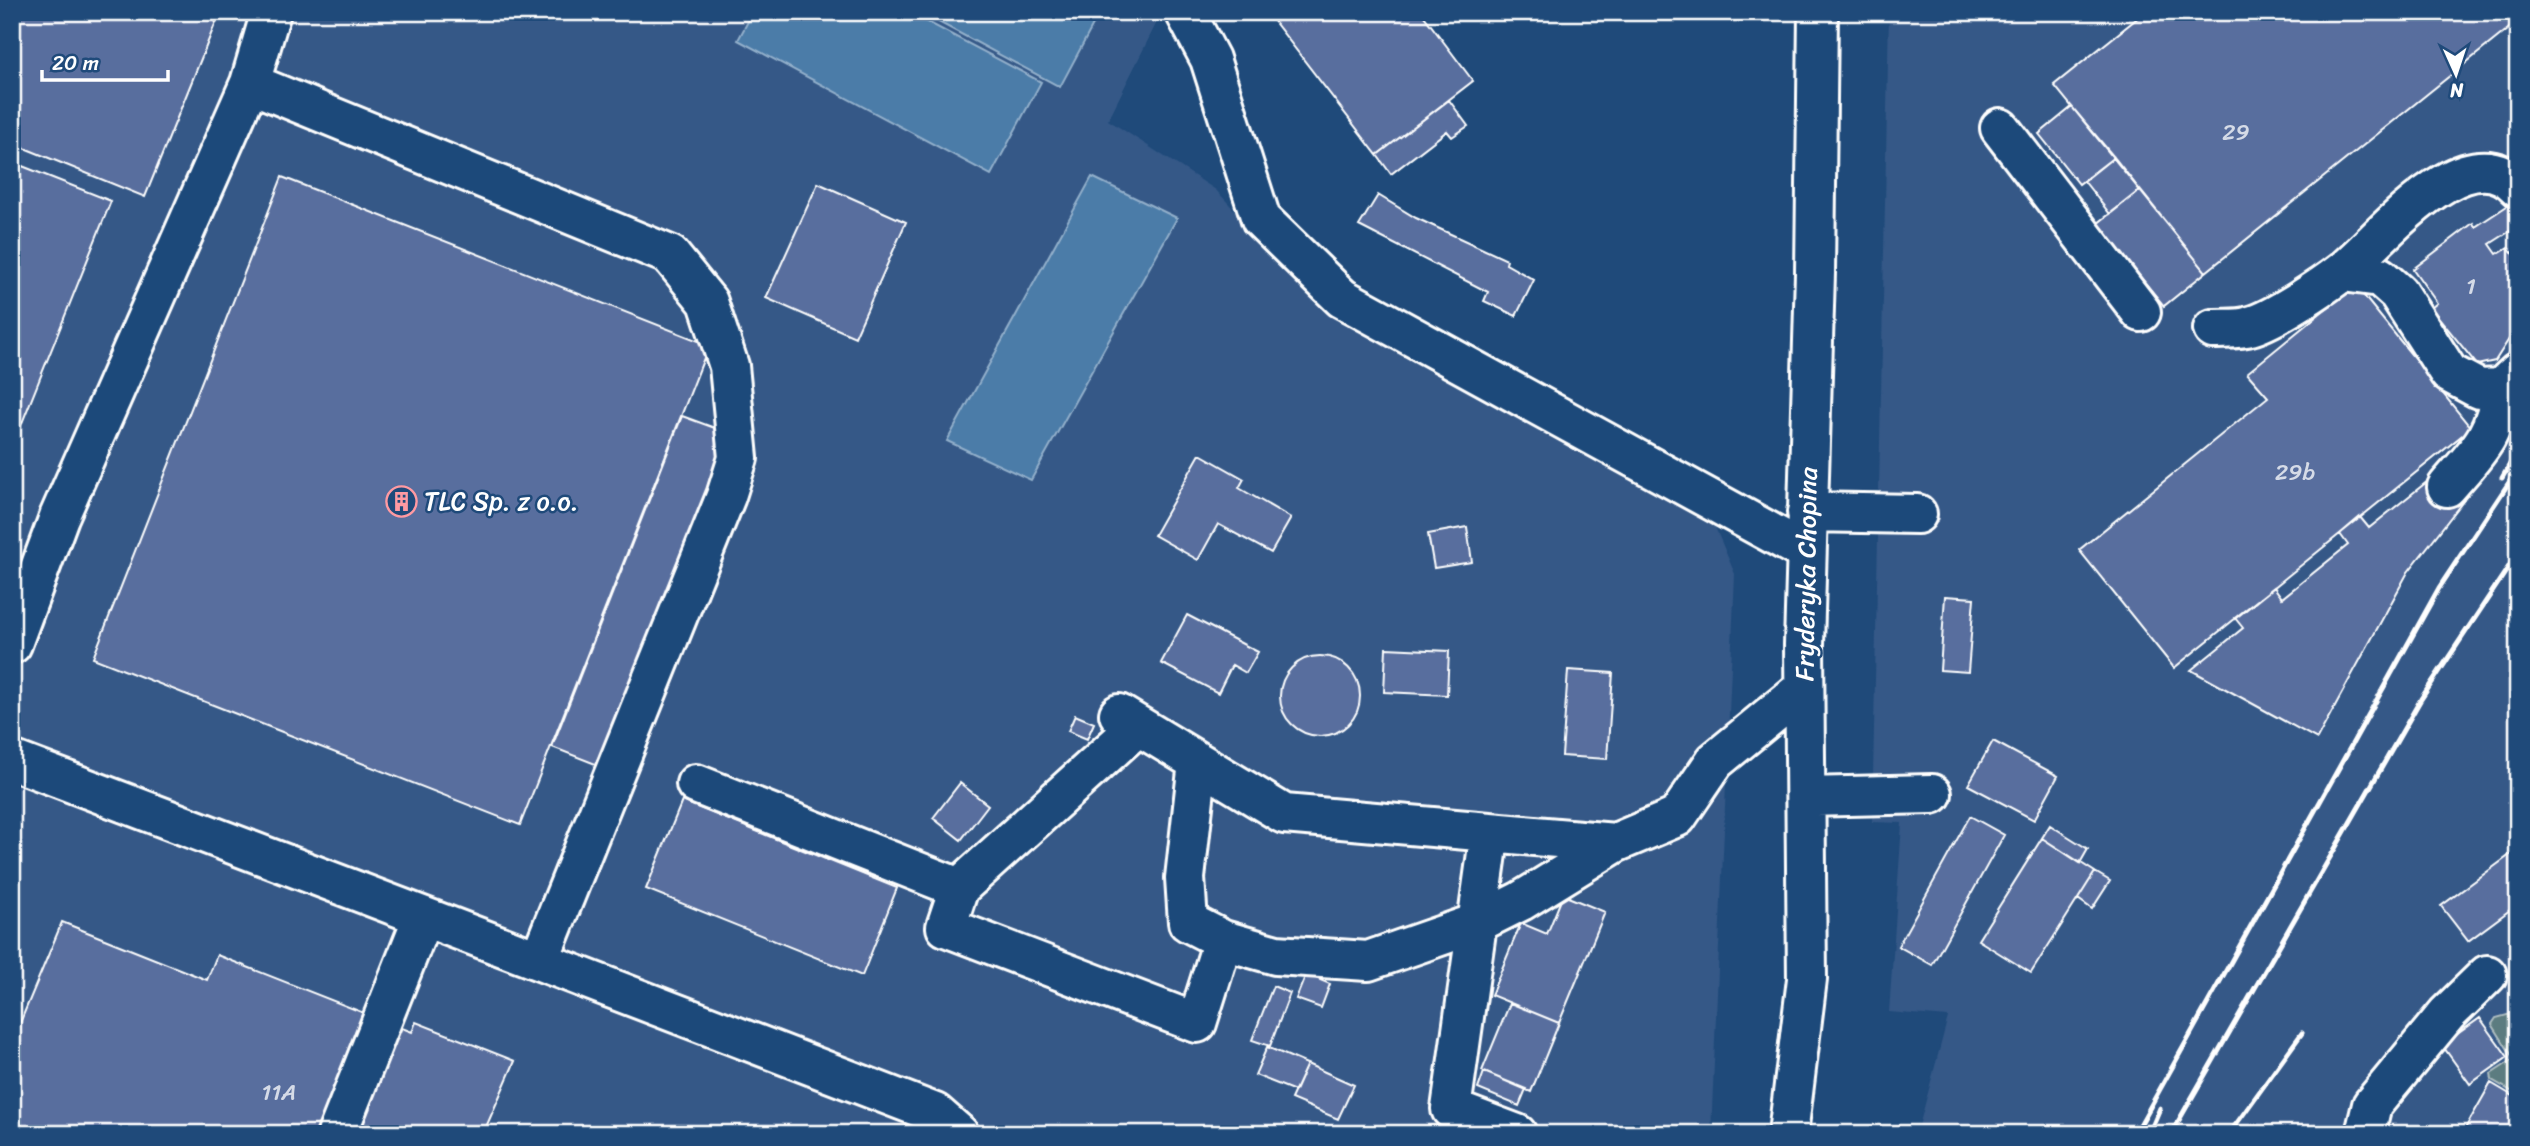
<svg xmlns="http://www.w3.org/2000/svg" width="2530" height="1146" font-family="Sriracha,sans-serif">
  <rect width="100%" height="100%" fill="#1f4a7a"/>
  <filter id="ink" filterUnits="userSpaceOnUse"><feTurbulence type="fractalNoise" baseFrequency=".0143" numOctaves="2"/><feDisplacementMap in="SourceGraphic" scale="14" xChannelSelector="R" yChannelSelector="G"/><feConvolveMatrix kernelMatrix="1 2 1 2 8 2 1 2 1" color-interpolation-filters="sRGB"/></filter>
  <g filter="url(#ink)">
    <path fill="#345887" d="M12,12h1150l-54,108 108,70 38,41 456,284 25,59 -24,560h-1699z
      M1889,12h629v1122h-601l31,-117 -59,-5 13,-189 -30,-1z"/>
    <path fill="#5c7b80" stroke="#aebdc0" stroke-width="2" d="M2518,1012v83l-26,-15 -1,-6 23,-15 -22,-35 4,-6z"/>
    <path fill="#4b7ba8" stroke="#93b0cb" stroke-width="2" d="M753,12h156l132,70 -50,93 -253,-135z
      M920,12h180l-40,75z
      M1092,177l85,41 -146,262 -84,-39z"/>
    <path fill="#586e9e" stroke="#fff" stroke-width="2" d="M21,12h199l-75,185 -133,-54v-109z
      M1267,12h154l52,69 -96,74z
      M2145,12h373v9l-312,251 -152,-187z
      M1449,100l19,26 -16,11 -5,-6 -56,43 -14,-19z
      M2072,107l42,50 -35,27 -40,-50z
      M2114,157l26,33 -30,24 -26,-33z
      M12,162l99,39 -93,232 -6,-2z
      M282,177l427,168 -189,480 -427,-167z
      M818,183l88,39 -51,115 -89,-39z
      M2140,190l66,82 -42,34 -67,-82z
      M1378,195l38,23 91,42 -1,4 28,16 -18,36 -32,-15 4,-9 -129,-66z
      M2513,202l5,7v17l-28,18 7,10 11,-7 10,12v66l-23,36 -18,4 -46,-57 6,-5 -24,-34 60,-46 2,4z
      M2355,285l116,143 -297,240 -95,-118 189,-153 -21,-24z
      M682,416l52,19 -131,332 -51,-20z
      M1200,454l44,25 -5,9 52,30 -20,35 -53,-29 -20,36 -44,-25z
      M2433,477l31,23 -56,72 -91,167 -126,-69 52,-42 -8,-10 39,-31 8,11 66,-53 -8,-11 20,-17 9,11z
      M1467,527l5,35 -38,6 -6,-34z
      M1945,596l29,2 -6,74 -28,-2z
      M1187,615l71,37 -12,21 -14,-8 -14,28 -57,-30z
      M1386,648l63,3 -2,44 -63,-3z
      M1280 696a40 40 0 1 1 80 0a40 40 0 1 1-80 0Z
      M1568,670l45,3 -6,86 -45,-3z
      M1075,715l19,8 -7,16 -19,-8z
      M1993,741l65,35 -24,44 -66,-35z
      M960,783l28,22 -27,35 -28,-22z
      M682,801l215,87 -35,88 -216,-87z
      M1970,816l34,19 -72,130 -34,-19z
      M2050,825l38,24 -8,14 -38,-25z
      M2042,838l53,34 -64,101 -53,-33z
      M2518,849v55l-50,37 -27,-35z
      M2095,872l15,9 -18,28 -14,-10z
      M1563,895l42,17 -46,111 -68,-28 30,-72 26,11z
      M62,922l145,58 10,-25 195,77 4,-10 99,39 -32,73h-471v-92z
      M1306,974l24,10 -9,24 -25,-9z
      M1273,986l17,7 -20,53 -18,-6z
      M1510,1003l49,20 -28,69 -49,-21z
      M2480,1018l28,39 -38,27 -28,-39z
      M1267,1047l40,17 -12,27 -40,-16z
      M1307,1064l47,21 -16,34 -47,-20z
      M1484,1072l42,17 -7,17 -41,-17z
      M2491,1083l27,16v35h-56z"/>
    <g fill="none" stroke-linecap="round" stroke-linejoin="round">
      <defs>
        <path id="minor" d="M1185,12l25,47 51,160 81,79 464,254
          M250,83l420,172 38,47 21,64 9,92 -12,38 -186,462
          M2000,128l141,184
          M2343,272l37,5 18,16 51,80 30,16 22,-1 17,-16
          M2213,329c11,-1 26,1 37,-3 23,-6 74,-40 93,-55 38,-31 123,-141 175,-84
          M2447,487c30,-35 49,-51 54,-99
          M1807,512l110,2
          M12,644l47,-127 191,-434 21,-71
          M1119,714l165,100 331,29 62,-26 38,-56 89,-73
          M12,760c308,118 616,233 923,353l24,21
          M1198,762l-13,116 3,44 35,18 53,15 92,6 109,-38 44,-22 94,-58
          M696,784l263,104 179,-162
          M1806,797l126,-3
          M1490,832l-39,277 66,25
          M959,888l-13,39 251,96 26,-83
          M337,1134l86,-217
          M1788,1134l19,-155 -3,-334 11,-372 3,-261
          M2365,1134l7,-29 75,-91 40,-39"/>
      </defs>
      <use href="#minor" stroke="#fff" stroke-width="44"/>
      <use href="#minor" stroke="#1f4a7a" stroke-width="38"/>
      <path stroke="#fff" stroke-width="5" d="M2502,478l16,-28
        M2135,1134l304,-546 79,-119
        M2149,1134l11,-26
        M2171,1134l250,-435 97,-146
        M2229,1134l73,-101"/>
    </g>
  </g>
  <defs>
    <symbol id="building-ring" viewBox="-11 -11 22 22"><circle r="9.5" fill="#1f4a7a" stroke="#ff9aa2" stroke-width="1.5"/><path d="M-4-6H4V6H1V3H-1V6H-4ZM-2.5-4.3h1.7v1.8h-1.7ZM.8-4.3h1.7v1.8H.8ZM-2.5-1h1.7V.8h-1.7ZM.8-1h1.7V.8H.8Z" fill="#ff9aa2"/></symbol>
  </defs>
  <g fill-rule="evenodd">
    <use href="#building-ring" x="384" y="484" width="35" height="35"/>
  </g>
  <g text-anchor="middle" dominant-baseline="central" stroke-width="5" stroke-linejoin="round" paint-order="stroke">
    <g font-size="23" fill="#d5dbe7">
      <text x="2236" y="132">29</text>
      <text x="2471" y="286">1</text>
      <text x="2295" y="472">29b</text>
      <text x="279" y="1092">11A</text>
    </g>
    <g font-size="26" fill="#fff" stroke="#1f4a7a" text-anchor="start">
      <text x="424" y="501">TLC Sp. z o.o.</text>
    </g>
    <g font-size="26" fill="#fff" stroke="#1f4a7a">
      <text transform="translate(1806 574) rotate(-89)">Fryderyka Chopina</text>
    </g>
  </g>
  <rect width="2530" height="1146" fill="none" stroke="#1f4a7a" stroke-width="42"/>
  <rect x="21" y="21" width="2488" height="1104" fill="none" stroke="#fff" stroke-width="2.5" filter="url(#ink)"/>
  <g transform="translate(2456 74) rotate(177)" stroke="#1f4a7a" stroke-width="5" paint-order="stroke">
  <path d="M0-5L12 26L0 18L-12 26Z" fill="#ffffff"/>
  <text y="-10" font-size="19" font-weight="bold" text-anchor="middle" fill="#ffffff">N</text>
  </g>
  <path d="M42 70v10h126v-10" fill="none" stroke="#ffffff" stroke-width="3.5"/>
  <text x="52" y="70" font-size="21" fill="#ffffff" stroke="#1f4a7a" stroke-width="5" paint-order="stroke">20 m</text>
</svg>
